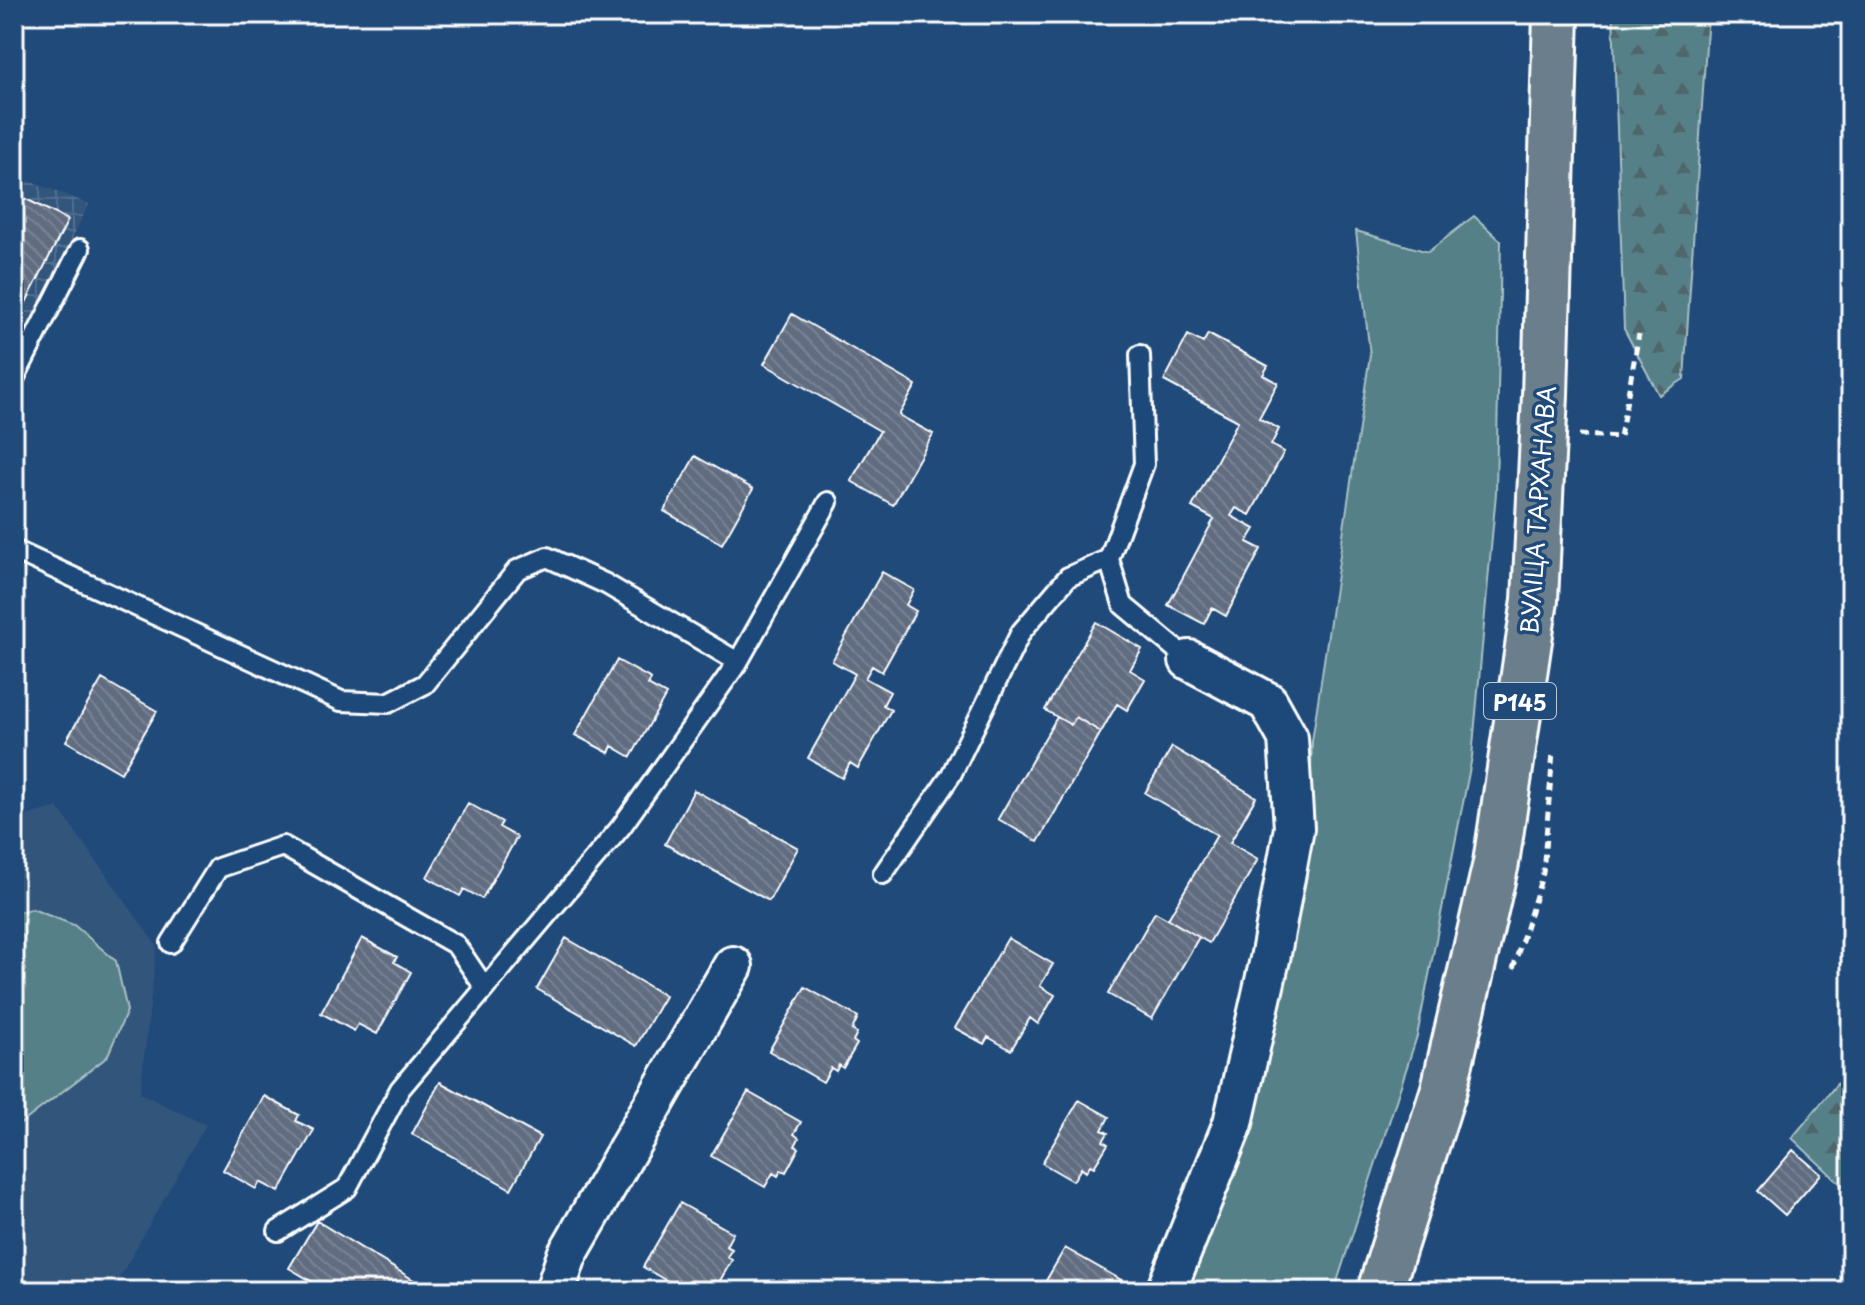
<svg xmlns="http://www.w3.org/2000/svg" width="1865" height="1305" font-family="'Playpen Sans',sans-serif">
  <defs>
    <pattern id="industrial-grid" width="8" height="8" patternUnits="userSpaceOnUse" patternTransform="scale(2)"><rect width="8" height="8" fill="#32547c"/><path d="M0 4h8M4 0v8" fill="none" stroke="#516e90"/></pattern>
    <pattern id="forest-firs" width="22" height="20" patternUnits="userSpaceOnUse" patternTransform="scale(2)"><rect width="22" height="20" fill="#558088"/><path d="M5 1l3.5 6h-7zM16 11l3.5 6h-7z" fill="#50666a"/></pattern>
    <pattern id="building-back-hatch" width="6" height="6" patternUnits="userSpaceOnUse" patternTransform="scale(2)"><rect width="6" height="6" fill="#606c80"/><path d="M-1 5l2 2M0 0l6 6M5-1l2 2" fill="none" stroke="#788293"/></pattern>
  </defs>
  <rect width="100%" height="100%" fill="#1f4a7a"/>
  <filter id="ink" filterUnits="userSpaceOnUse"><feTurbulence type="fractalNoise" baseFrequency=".0125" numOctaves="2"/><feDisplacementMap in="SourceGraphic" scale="16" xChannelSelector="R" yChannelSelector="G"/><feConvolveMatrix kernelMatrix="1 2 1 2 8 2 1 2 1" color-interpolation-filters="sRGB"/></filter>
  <g filter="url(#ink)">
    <path fill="#32547c" d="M58,807l99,139 -17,147 66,32 -94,166h-98v-472z"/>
    <path fill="url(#industrial-grid)" d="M14,175l75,29 -75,154z"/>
    <path fill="#558088" stroke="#aac0c4" stroke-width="2" d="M1474,216l27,25 -5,252 -24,264 -55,279 -83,255h-149l64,-152 58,-263 5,-135 58,-386 -14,-124 72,21z
      M32,909l42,16 42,36 11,50 -20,46 -93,72v-216z"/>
    <path fill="url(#forest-firs)" stroke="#aac0c4" stroke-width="2" d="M1613,14h95l-24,365 -25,16 -35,-66z
      M1851,1067v127l-59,-56z"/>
    <path fill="url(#building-back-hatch)" stroke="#fff" stroke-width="2" d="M14,193l54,27 -54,106z
      M792,314l124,71 -17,30 34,19 -40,71 -42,-24 29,-50 -116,-67z
      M1208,334l60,32 -5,9 15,8 -19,35 20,11 -8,16 13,7 -34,63 -14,-7 -5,8 24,13 -8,13 14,7 -35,67 -14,-8 -8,16 -36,-19 46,-86 -22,-12 46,-86 -74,-40 24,-46 15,8z
      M695,456l58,33 -31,55 -58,-33z
      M882,572l32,18 -8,15 10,6 -34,61 -10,-6 -7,12 25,14 -7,13 8,5 -33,58 -8,-5 -8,15 -34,-20 47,-84 -23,-13z
      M1096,622l46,27 -12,21 15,9 -18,31 -10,-6 -16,28 -25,-15 -5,8 -26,-15z
      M617,660l34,19 -3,6 18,10 -35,62 -19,-11 -3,7 -34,-18z
      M102,679l55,32 -36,62 -55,-32z
      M1057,717l14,8 5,-8 25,15 -63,110 -40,-23z
      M1172,747l84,50 -26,46 28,16 -49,84 -41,-24 49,-84 -72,-42z
      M694,790l104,58 -29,53 -104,-57z
      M468,803l34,19 -3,5 18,10 -35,62 -18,-10 -4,7 -33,-19z
      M1155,912l44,25 -47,82 -44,-25z
      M362,938l35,19 -3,5 17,10 -34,62 -19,-10 -4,7 -33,-18z
      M566,938l99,58 -29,50 -99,-57z
      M1008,938l45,26 -13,22 15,9 -17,29 -8,-6 -19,32 -23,-13 -4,7 -29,-16z
      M805,987l53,30 -6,13 5,3 -4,8 4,3 -14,24 -4,-3 -3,6 -5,-3 -8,14 -54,-31z
      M440,1082l100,55 -29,52 -99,-55z
      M748,1092l53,30 -7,12 5,4 -4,8 4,2 -13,24 -5,-2 -3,6 -5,-3 -8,14 -54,-31z
      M264,1096l35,19 -3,6 18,9 -35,62 -19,-10 -4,7 -33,-19z
      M1079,1100l30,17 -7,13 6,3 -5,8 5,3 -14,23 -4,-2 -4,7 -5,-4 -8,13 -31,-18z
      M1793,1150l28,24 -36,41 -27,-24z
      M680,1203l53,30 -7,13 6,3 -5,8 5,3 -14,24 -4,-3 -4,7 -5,-3 -4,6h-17l-41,-24z
      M317,1221l100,61 -6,9h-83l-39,-23z
      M1065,1248l56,32 -6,11h-75z"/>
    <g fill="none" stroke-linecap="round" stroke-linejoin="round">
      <defs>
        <path id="service" d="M1140,355l4,109 -35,95 14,46 66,55
          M14,379l66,-130
          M14,550l327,151 47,2 37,-19 92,-114 30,-13 59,27 132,78
          M883,874l68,-99 70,-143 47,-55 41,-18
          M171,943l47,-75 65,-22 173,99 29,43
          M278,1231l69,-43 53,-99 221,-262 117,-165 90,-160"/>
        <path id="minor" d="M555,1291l12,-36 166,-289
          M1166,1291l67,-168 37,-164 24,-131 -6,-90 -20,-36 -79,-42"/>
        <path id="primary" d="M1380,1291l64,-202 52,-226 39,-263 10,-205 11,-381"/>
      </defs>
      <use href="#service" stroke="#fff" stroke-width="24"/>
      <use href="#minor" stroke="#fff" stroke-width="44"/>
      <use href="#primary" stroke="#fff" stroke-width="50"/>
      <path stroke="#fff" stroke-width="5" stroke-dasharray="8 6" stroke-linecap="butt" d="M1579,435l41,2 19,-103
        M1513,969l30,-96 10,-121"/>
      <use href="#service" stroke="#1f4a7a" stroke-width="18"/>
      <use href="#minor" stroke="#1f4a7a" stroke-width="38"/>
      <use href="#primary" stroke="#6b7e8b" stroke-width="44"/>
    </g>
  </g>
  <g text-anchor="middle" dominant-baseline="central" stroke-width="7" stroke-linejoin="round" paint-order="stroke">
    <rect fill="#1f4a7a" stroke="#bcc9d7" stroke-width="2" x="1484" y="683" width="72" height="36" rx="6"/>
    <g font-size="22" font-weight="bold" fill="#fff">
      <text x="1520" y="701">Р145</text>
    </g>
    <g font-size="24" fill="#fff" stroke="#1f4a7a">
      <text transform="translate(1537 510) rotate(-86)">ВУЛІЦА ТАРХАНАВА</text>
    </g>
  </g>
  <rect width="1865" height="1305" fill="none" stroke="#1f4a7a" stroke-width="48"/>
  <rect x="24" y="24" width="1817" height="1257" fill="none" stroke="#fff" stroke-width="3" filter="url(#ink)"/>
</svg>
